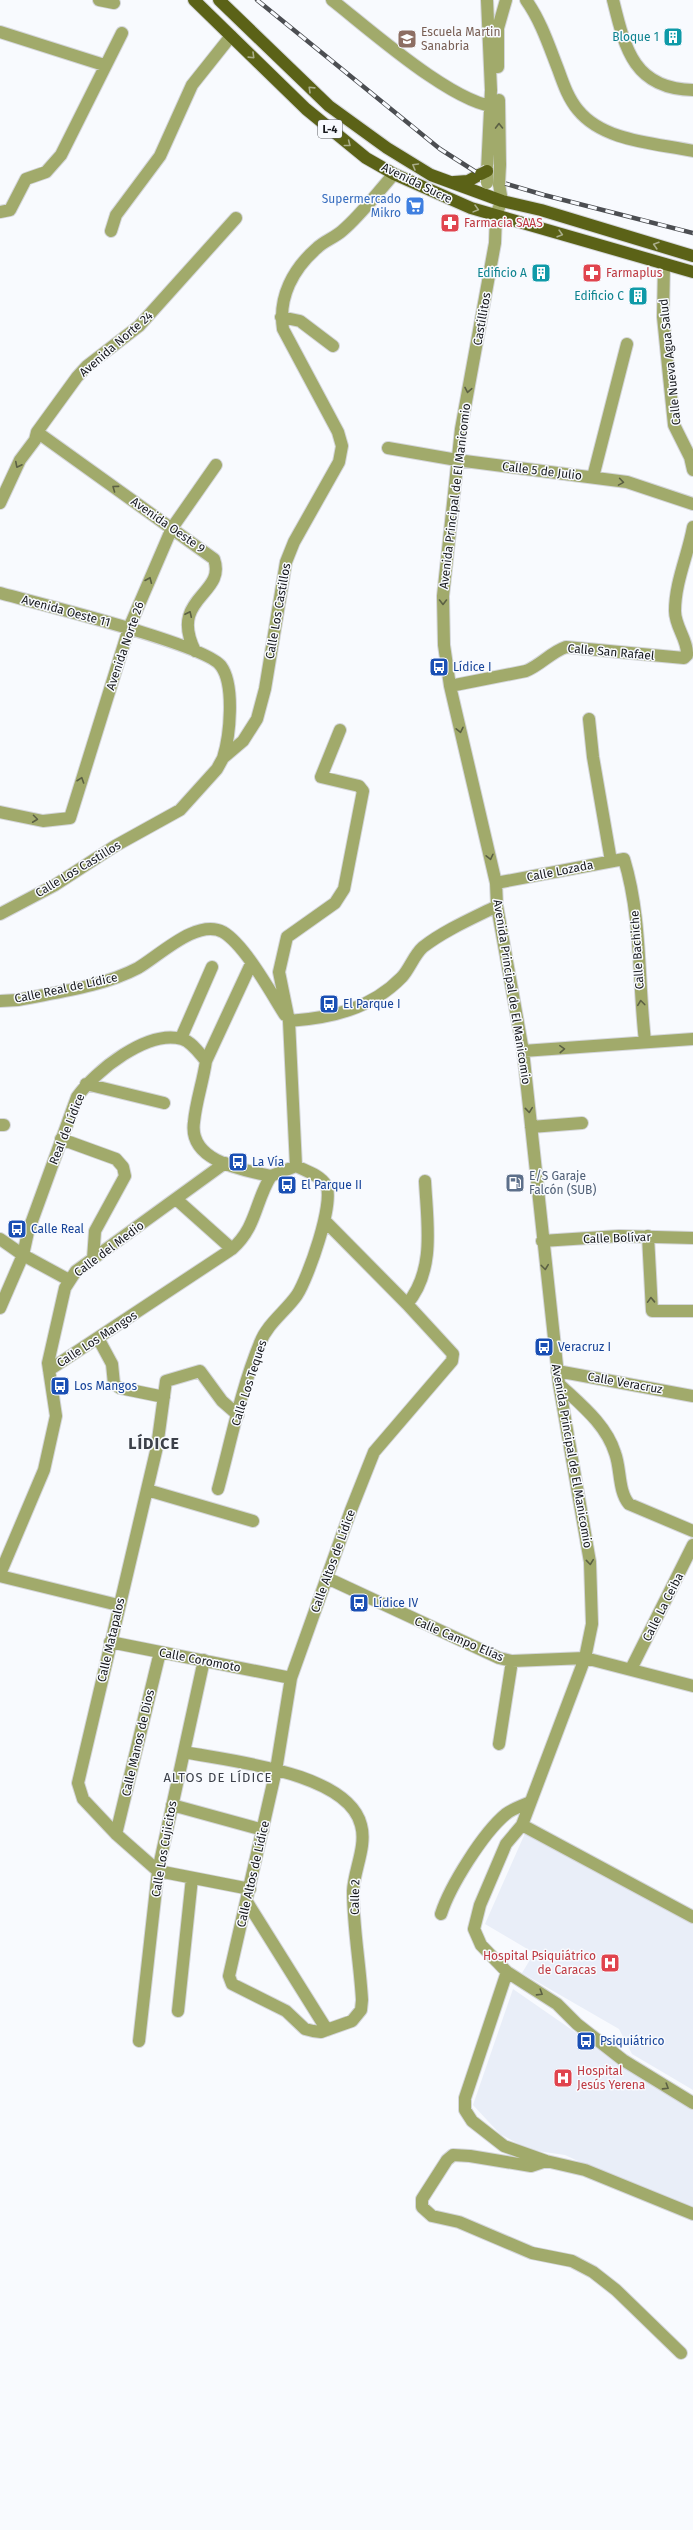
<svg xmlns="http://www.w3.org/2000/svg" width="693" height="2530" font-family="'Fira Sans',sans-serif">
  <rect width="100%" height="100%" fill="#f8fafe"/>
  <path fill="#e9eef8" d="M526,1831l167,89v170l-61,-36 -13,-25 -97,-56 12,-20 -49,-29z
    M513,1989l88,61 92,59v105l-128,-59 -35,-5 -30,-16 -27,-29z"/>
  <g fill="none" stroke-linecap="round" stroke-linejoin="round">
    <defs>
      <path id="street" d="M99,0l15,3
        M332,0c36,28 124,107 167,107
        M526,0c15,21 23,46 32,69 5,14 10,29 20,41 26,32 78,33 115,41
        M613,0c12,49 21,89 80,90
        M0,32l104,33
        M498,67v-39l8,-28
        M499,100l1,65
        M487,171l4,-81 -4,-90
        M499,184l3,17 -6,13 -1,29 -34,186 -18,167 1,49 6,41 46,197 1,23 26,145 36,333 31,178 2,62 -7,34 -63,167 -16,19 -26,61 -6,24 7,16 26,27 50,32 20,20 46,36 70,43
        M0,212l10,-2 16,-31 20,-7 15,-17 61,-122
        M111,231l5,-16 44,-59 32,-71 39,-49
        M664,264l-1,53 11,108 16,32 3,13
        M281,317l19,4 33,25
        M37,432l177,127c13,36 -46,38 -19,92
        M388,448l69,12 170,22 66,22
        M593,477l34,-133
        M0,503l20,-43 15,-20 2,-8 40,-55 10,-11 52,-40 97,-108
        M0,593c35,10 206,51 221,73 14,19 9,70 2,92
        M450,686l76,-15c15,-6 25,-19 40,-24l118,11 3,-3c1,-15 -12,-28 -12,-44 0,-29 13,-56 18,-84
        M589,719l4,38 18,104
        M0,812l43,9 27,-3 59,-190 43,-100 44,-63
        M496,883l128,-24c18,59 14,122 21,182
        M0,914l55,-29 60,-39 65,-36 37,-41 6,-11 20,-17 14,-22 8,-30 21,-127 8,-20 45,-80 3,-16 -4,-14 -55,-103c-5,-32 10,-60 34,-81 7,-7 17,-10 25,-17 19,-16 35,-38 52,-57
        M0,1001l18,-1c39,-8 84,-13 120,-32 21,-12 59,-50 85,-36 22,13 48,61 62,83
        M289,1021c42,-3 82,-12 113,-44 8,-9 12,-22 21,-30 22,-17 50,-29 74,-41
        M181,1038l31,-71
        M523,1051l170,-12
        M206,1061l45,-97
        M86,1084l78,19
        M0,1125h4
        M531,1127l51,-4
        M61,1139l55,20 7,8 2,9 -30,55 -2,28
        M296,1166l-7,-145 -10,-49 8,-35 48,-34 9,-14 19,-98 -4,-5 -38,-9 19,-47
        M271,1176l25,-10
        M176,1199l56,50
        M648,1236l4,75h41
        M0,1239l23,16 46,25
        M542,1241l77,-5 74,2
        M407,1304c29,-34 20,-82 18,-123
        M0,1308l23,-53 5,-23 49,-135c18,-26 71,-68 105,-58 10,3 17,14 24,22 -3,21 -10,40 -12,61 -6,40 50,48 77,54
        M98,1338l14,26 2,20 6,4 44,9
        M49,1370l183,-121c25,-22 23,-48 39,-73
        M557,1371l136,25
        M559,1384c21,20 47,40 56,69 6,16 3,38 14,51l64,27
        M238,1415l-16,-14 -22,-30 -34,10 -9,66 -79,336 5,16 33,35 42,37 92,18
        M218,1489c13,-48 23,-100 42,-146 7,-19 26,-32 37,-48 11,-17 38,-93 29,-110 -6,-10 -20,-14 -30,-19
        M147,1490l106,31
        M0,1574l44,-104 12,-54 -8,-53 17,-75 11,-17 149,-108
        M0,1576l118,29
        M327,1578l172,80 13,3 73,-3 108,28
        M110,1642l181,36
        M631,1669l62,-124
        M499,1744l13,-83
        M184,1752c45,9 164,20 177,73 6,21 -7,45 -8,66 0,36 7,73 9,109l-1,10 -9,11 -31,11 -8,-1 -8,-2 -19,-18 -54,-27 -3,-8 47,-206 15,-92 60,-168 23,-58 78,-91 1,-7 -46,-50 -82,-83
        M172,1805l91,25
        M522,1825l171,92
        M116,1834l44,-182
        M247,1902l80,128
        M441,1914c9,-28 42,-81 65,-100 6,-5 16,-8 24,-12
        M507,1972l-42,126v12l7,11 32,25 42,15 39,9 108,44
        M178,2011l14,-133
        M139,2041l19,-170 46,-211
        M546,2161l-15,5 -61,-10 -17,-1 -6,5 -25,39v8l10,9 27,6 73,31 40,8 21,11 23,18 65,63"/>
      <path id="primary" d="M194,0l112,109 60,49 28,16 77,34 222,64
        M219,0l110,106 58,42 44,27 71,26 39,9 152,46
        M454,182l14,-1 13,-7"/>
    </defs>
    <use href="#street" stroke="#d4d6da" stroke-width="14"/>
    <use href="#primary" stroke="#d4d6da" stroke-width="14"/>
    <use href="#street" stroke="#a1aa6b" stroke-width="12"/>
    <use href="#primary" stroke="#5b6217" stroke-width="12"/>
    <defs>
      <path id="rail" d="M257,0l183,149 36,23 24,10 44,13 149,38"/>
    </defs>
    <use href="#rail" stroke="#4c4e52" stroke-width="4.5"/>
    <use href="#rail" stroke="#f8fafe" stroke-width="3" stroke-dasharray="9" stroke-linecap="butt"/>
    <defs>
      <path id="street-bridge" d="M487,171v12
        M499,184l1,-19"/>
      <path id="primary-bridge" d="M481,174l6,-3"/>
    </defs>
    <use href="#street-bridge" stroke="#d4d6da" stroke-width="14" stroke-linecap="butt"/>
    <use href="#primary-bridge" stroke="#d4d6da" stroke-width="14" stroke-linecap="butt"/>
    <use href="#street-bridge" stroke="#a1aa6b" stroke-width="12"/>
    <use href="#primary-bridge" stroke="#5b6217" stroke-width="12"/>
  </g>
  <defs><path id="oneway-chevron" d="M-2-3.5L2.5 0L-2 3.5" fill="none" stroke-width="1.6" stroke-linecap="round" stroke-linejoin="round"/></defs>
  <g stroke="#aaae8a">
    <use href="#oneway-chevron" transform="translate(252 56) rotate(44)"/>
    <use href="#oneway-chevron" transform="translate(311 89) rotate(-136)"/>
    <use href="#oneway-chevron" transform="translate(348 144) rotate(38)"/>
    <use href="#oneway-chevron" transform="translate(415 166) rotate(-150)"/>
    <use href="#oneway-chevron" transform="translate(476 209) rotate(15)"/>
    <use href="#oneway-chevron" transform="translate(560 234) rotate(16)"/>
    <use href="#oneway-chevron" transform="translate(656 245) rotate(-163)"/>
  </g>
  <g stroke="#5c6144">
    <use href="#oneway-chevron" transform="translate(499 126) rotate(-91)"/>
    <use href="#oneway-chevron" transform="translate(468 390) rotate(101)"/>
    <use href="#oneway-chevron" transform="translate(18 465) rotate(117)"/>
    <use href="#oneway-chevron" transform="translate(621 482) rotate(9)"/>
    <use href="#oneway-chevron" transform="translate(115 488) rotate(-144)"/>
    <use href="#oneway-chevron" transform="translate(149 580) rotate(-67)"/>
    <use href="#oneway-chevron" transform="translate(443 602) rotate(90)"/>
    <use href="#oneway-chevron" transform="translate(189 614) rotate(-65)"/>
    <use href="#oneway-chevron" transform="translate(460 730) rotate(78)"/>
    <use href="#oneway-chevron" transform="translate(81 780) rotate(-71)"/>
    <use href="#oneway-chevron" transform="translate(35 819) rotate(7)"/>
    <use href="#oneway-chevron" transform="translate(490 857) rotate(77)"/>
    <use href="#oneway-chevron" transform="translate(641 1003) rotate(-97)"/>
    <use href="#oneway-chevron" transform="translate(562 1049) rotate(-3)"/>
    <use href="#oneway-chevron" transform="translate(529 1110) rotate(84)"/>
    <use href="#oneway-chevron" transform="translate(545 1267) rotate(83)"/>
    <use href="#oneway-chevron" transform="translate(651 1300) rotate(-92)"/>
    <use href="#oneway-chevron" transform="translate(590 1562) rotate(84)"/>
    <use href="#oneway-chevron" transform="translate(540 1993) rotate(32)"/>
    <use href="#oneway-chevron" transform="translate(666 2087) rotate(32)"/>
  </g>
  <defs>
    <symbol id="building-square" viewBox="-11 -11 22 22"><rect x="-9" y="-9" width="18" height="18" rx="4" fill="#0f9aa8" stroke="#f8fafe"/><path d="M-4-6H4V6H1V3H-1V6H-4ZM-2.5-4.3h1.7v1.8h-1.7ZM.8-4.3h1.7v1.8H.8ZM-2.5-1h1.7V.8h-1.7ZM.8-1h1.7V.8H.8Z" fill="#fff"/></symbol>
    <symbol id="school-square" viewBox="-11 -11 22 22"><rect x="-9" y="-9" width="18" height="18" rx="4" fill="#8d6e63" stroke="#f8fafe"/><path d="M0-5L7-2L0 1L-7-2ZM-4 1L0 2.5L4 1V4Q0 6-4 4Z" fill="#fff"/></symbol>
    <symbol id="supermarket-square" viewBox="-11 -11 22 22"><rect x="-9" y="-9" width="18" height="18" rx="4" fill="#3f7fe0" stroke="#f8fafe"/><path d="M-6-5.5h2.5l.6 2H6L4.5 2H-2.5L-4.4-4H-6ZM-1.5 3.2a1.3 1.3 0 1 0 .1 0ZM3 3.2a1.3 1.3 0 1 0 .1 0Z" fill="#fff"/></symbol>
    <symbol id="pharmacy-square" viewBox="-11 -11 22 22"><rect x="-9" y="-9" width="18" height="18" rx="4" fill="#e0444e" stroke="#f8fafe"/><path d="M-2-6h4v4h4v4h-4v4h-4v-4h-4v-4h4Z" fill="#fff"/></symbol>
    <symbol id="bus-square" viewBox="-11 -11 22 22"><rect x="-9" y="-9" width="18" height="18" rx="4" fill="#1a4fb4" stroke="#f8fafe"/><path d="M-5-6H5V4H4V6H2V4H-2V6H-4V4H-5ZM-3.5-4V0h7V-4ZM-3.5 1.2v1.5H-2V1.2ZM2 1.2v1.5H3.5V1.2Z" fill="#fff"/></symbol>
    <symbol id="fuel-square" viewBox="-11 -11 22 22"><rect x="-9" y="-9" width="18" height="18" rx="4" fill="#5c6f8a" stroke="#f8fafe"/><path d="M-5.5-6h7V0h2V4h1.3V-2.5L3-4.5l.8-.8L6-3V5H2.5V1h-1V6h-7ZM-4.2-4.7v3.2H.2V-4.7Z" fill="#fff"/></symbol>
    <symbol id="hospital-square" viewBox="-11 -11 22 22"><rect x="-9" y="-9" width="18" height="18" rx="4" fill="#e0444e" stroke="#f8fafe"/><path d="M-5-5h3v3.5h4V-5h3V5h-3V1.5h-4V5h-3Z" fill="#fff"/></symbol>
  </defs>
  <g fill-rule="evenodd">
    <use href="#building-square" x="662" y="26" width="22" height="22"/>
    <use href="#school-square" x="396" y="28" width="22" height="22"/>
    <use href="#supermarket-square" x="404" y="195" width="22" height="22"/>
    <use href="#pharmacy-square" x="439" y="212" width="22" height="22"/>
    <use href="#building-square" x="530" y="262" width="22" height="22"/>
    <use href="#pharmacy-square" x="581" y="262" width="22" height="22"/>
    <use href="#building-square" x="627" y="285" width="22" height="22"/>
    <use href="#bus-square" x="428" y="656" width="22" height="22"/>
    <use href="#bus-square" x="318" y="993" width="22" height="22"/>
    <use href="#bus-square" x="227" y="1151" width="22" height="22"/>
    <use href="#fuel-square" x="504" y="1172" width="22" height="22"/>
    <use href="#bus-square" x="276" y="1174" width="22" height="22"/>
    <use href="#bus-square" x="6" y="1218" width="22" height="22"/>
    <use href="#bus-square" x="533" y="1336" width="22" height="22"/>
    <use href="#bus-square" x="49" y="1375" width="22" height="22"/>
    <use href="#bus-square" x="348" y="1592" width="22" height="22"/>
    <use href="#hospital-square" x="599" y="1952" width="22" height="22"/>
    <use href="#bus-square" x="575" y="2030" width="22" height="22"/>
    <use href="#hospital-square" x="552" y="2067" width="22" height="22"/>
  </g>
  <g text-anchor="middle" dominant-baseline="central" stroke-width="3" stroke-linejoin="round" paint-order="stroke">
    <rect fill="#f8fafe" stroke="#5a5c60" stroke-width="1" x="318" y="120" width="24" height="18" rx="3"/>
    <g font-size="11" font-weight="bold" fill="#16181c">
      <text x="330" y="129">L-4</text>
    </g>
    <g font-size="12" fill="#785e54" stroke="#f8fafe" text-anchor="start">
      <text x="421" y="32">Escuela Martin<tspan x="421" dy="14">Sanabria</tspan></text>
    </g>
    <g font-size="12" fill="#0d838f" stroke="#f8fafe" text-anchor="end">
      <text x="659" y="37">Bloque 1</text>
      <text x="527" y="273">Edificio A</text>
      <text x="624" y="296">Edificio C</text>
    </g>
    <g font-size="12" fill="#16181c" stroke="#f8fafe">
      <text transform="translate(417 183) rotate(26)">Avenida Sucre</text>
      <text transform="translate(482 319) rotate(-80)">Castillitos</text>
      <text transform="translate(116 344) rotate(-41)">Avenida Norte 24</text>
      <text transform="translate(670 362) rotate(-96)">Calle Nueva Agua Salud</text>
      <text transform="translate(542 471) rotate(7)">Calle 5 de Julio</text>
      <text transform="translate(455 496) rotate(-83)">Avenida Principal de El Manicomio</text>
      <text transform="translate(168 525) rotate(35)">Avenida Oeste 9</text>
      <text transform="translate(66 611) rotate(15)">Avenida Oeste 11</text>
      <text transform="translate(278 611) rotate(-80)">Calle Los Castillos</text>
      <text transform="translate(125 646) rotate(-71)">Avenida Norte 26</text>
      <text transform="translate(611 652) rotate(5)">Calle San Rafael</text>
      <text transform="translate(78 869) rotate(-31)">Calle Los Castillos</text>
      <text transform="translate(560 871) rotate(-11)">Calle Lozada</text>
      <text transform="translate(637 950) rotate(-94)">Calle Bachiche</text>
      <text transform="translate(66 988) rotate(-12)">Calle Real de Lídice</text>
      <text transform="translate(512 992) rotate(81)">Avenida Principal de El Manicomio</text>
      <text transform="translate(67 1129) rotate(-68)">Real de Lídice</text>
      <text transform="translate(617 1238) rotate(-2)">Calle Bolívar</text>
      <text transform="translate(109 1249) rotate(-37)">Calle del Medio</text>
      <text transform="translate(97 1339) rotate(-33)">Calle Los Mangos</text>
      <text transform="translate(249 1383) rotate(-72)">Calle Los Teques</text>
      <text transform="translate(625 1383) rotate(10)">Calle Veracruz</text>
      <text transform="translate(572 1456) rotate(80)">Avenida Principal de El Manicomio</text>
      <text transform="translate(333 1561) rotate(-70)">Calle Altos de Lídice</text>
      <text transform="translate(663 1607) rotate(-63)">Calle La Ceiba</text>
      <text transform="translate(459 1639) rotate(23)">Calle Campo Elías</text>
      <text transform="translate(111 1640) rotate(-77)">Calle Matapalos</text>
      <text transform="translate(200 1660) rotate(11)">Calle Coromoto</text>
      <text transform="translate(138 1743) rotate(-77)">Calle Manos de Dios</text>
      <text transform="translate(164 1849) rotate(-80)">Calle Los Cujicitos</text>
      <text transform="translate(253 1874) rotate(-77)">Calle Altos de Lídice</text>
      <text transform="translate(355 1897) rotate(-89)">Calle 2</text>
    </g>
    <g font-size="12" fill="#366cbe" stroke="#f8fafe" text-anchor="end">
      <text x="401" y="199">Supermercado<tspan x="401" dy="14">Mikro</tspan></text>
    </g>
    <g font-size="12" fill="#be3a42" stroke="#f8fafe" text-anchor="start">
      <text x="464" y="223">Farmacia SAAS</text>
      <text x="606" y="273">Farmaplus</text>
      <text x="596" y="1956" text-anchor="end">Hospital Psiquiátrico<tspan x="596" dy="14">de Caracas</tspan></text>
      <text x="577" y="2071">Hospital<tspan x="577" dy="14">Jesús Yerena</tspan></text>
    </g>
    <g font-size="12" fill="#164399" stroke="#f8fafe" text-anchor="start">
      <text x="453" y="667">Lídice I</text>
      <text x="343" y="1004">El Parque I</text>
      <text x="252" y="1162">La Vía</text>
      <text x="301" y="1185">El Parque II</text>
      <text x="31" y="1229">Calle Real</text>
      <text x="558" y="1347">Veracruz I</text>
      <text x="74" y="1386">Los Mangos</text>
      <text x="373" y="1603">Lídice IV</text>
      <text x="600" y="2041">Psiquiátrico</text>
    </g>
    <g font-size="12" fill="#4e5e75" stroke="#f8fafe" text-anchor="start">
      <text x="529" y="1176">E/S Garaje<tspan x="529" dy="14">Falcón (SUB)</tspan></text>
    </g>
    <g font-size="13" letter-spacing="1" fill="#3c4049" stroke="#f8fafe">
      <text x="218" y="1777">ALTOS DE LÍDICE</text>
    </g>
    <g font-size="16" font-weight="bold" letter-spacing="1" fill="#3c4049" stroke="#f8fafe">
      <text x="154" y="1443">LÍDICE</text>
    </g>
  </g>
</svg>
